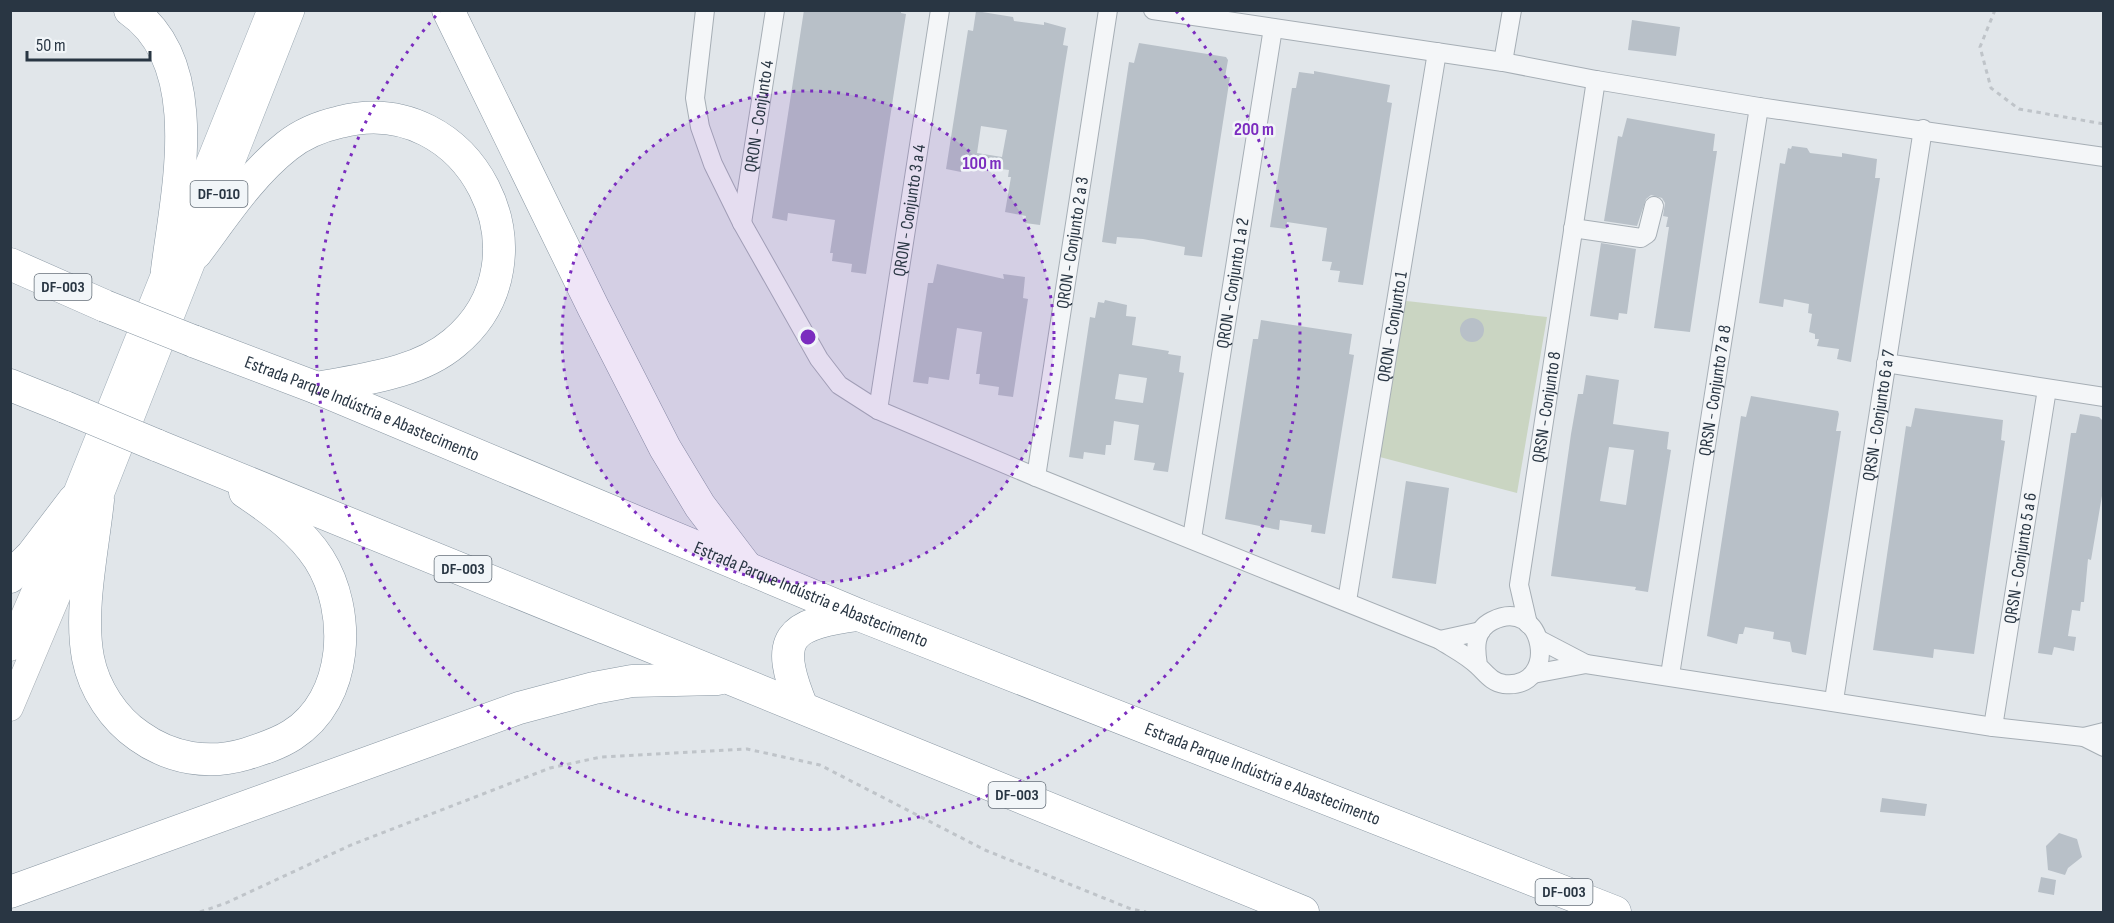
<svg xmlns="http://www.w3.org/2000/svg" width="2114" height="923" font-family="'Sofia Sans Condensed',sans-serif">
  <rect width="100%" height="100%" fill="#e1e6ea"/>
  <path fill="#cad5c2" d="M1398,300l149,17 -30,176 -141,-37z"/>
  <path fill="#b8c0c8" fill-rule="evenodd" d="M804,10h97v3l5,1 -40,260 -15,-2 1,-8 -20,-3 1,-8h-3l5,-33 -47,-7 -1,8 -15,-3z
    M976,11l37,6 1,4 30,4v-3l22,6 -3,17 5,1 -3,18 -25,161 -15,-2 1,-7 -21,-4 6,-35h-3l1,-7 -47,-6 -1,8 -15,-3 22,-139 5,1zM981,126l26,4 -5,27 -25,-4z
    M1632,20l48,7 -4,29 -48,-6z
    M1139,43l87,14 2,3 -3,17h5l-28,180 -18,-2 1,-8 -42,-8 -26,-2 -1,7 -14,-2 27,-180 5,1z
    M1314,71l76,14 -3,17 5,1 -29,182 -25,-3 2,-11 -10,-1 2,-8 -10,-1 5,-33 -40,-6 -1,7 -16,-2 22,-139h4l3,-16 15,2z
    M1627,118l88,16 -2,17h4l-27,181 -36,-4 15,-101h-3l2,-10 -5,-1 2,-13 -3,-5 -11,-3 -5,4 -9,27 -33,-5 14,-85 4,1z
    M1792,146l15,2 3,5 32,4v-4l35,6 -2,19h5l-29,184 -14,-3 2,-10 -22,-3 2,-7h-4v-5l-6,-2 3,-18 -4,-1 1,-9 -25,-5 -1,8 -24,-4 21,-140 5,1 3,-16 3,1z
    M1601,243l35,6 -9,65 -8,-1 -1,7 -28,-4z
    M937,264l67,15 -1,-5 22,3 -2,21 5,1 -15,98 -15,-2 1,-8 -20,-3 1,-10h-4l6,-42 -25,-4 -8,52 -20,-3 -1,7 -15,-2 15,-99h5z
    M1105,300l22,5 -1,11 10,1 -4,28 37,6 -1,3 13,2 -2,16 5,1 -16,99 -15,-2 2,-7 -21,-3 5,-35 -25,-4 -3,24h-5l-1,10 -21,-3 -1,7 -14,-2 21,-140 5,1 3,-16 6,1zM1119,374l28,4 -4,25 -28,-4z
    M1460 330a12 12 0 1 1 24 0a12 12 0 1 1-24 0Z
    M1261,320l91,14 -3,20 5,1 -29,179 -14,-2 1,-7 -32,-5 -1,10 -54,-11 28,-180h5z
    M1586,375l33,5 -6,44 56,8 -2,17 4,1 -23,142 -13,-2 1,-3 -85,-11 20,-142 7,-40h5zM1609,447l25,3 -8,55 -26,-4z
    M1751,396l87,15 1,3 -3,17h5l-35,224 -14,-3 -2,-10 -17,-3 1,-7 -29,-5 -2,7h-4l-2,10 -30,-8 34,-220 5,1z
    M1915,408l88,12 -2,20 4,1 -31,213 -40,-5 -1,9 -60,-8 33,-224 5,1z
    M2080,414l19,3 4,4v69l-12,70 -3,-1 -4,43h-3l-1,9 -8,-1 -4,26 8,1 -2,14 -20,-4 -2,8 -14,-2 33,-220h5z
    M1406,481l43,7 -13,96 -44,-6z
    M1882,798l45,6 -2,12 -45,-4z
    M2059,833l18,6 5,18 -14,11 -3,7 -17,-5 -2,-24z
    M2041,877l15,3 -2,15 -16,-3z"/>
  <g fill="none" stroke-linecap="round" stroke-linejoin="round">
    <defs>
      <g id="street">
        <path d="M705,10l-10,88 5,29 13,37 29,59 77,136 20,26 39,25 158,67 404,163c12,8 27,15 38,26 8,7 13,16 26,18 57,6 41,-90 -12,-63 -18,9 -17,27 -14,44"/>
        <path d="M1153,10l350,52 93,18 163,27 345,50"/>
        <path d="M1503,62l9,-52"/>
        <path id="s1" d="M742,223l33,-213"/>
        <path d="M1573,228l68,10 6,-4 7,-28"/>
        <path d="M1886,363l218,34"/>
        <path id="s2" d="M878,410l62,-400"/>
        <path id="s3" d="M1036,477l72,-467"/>
        <path id="s4" d="M1192,538l81,-510"/>
        <path id="s5" d="M1347,601l90,-549"/>
        <path id="s6" d="M1528,624l-9,-39 77,-505"/>
        <path d="M1440,640l41,-9"/>
        <path d="M1540,640l46,24"/>
        <path d="M1533,674l53,-10 407,63 91,10"/>
        <path id="s7" d="M1670,675l89,-568"/>
        <path id="s8" d="M1834,700l89,-571"/>
        <path id="s9" d="M1993,727l54,-338"/>
        <path d="M2104,732l-20,5 20,10"/>
      </g>
      <path id="secondary" d="M10,648l52,-120
        M10,708l78,-185"/>
      <path id="primary" d="M74,500l197,-490
        M98,500l193,-490"/>
      <g id="highway">
        <path d="M130,10c77,53 47,181 37,260"/>
        <path d="M448,10l145,297 72,141 35,58 47,62"/>
        <path d="M196,253c28,-37 54,-78 91,-107 15,-12 35,-20 53,-24 130,-34 216,137 114,221 -37,31 -91,36 -137,45"/>
        <path d="M10,264l95,42"/>
        <path id="s10" d="M193,341l124,47 542,227 756,297"/>
        <path d="M10,385l55,22"/>
        <path d="M156,445l1147,467"/>
        <path d="M98,500c-5,49 -19,110 -10,158 6,31 26,61 51,78 32,23 70,29 107,18 16,-5 32,-10 46,-19 57,-36 60,-124 27,-176 -18,-28 -47,-49 -74,-67"/>
        <path d="M10,577l22,-22 42,-55"/>
        <path d="M802,707c-29,-70 -14,-83 56,-92"/>
        <path d="M10,892l509,-184 75,-20 38,-7 86,-2"/>
      </g>
    </defs>
    <use href="#street" stroke="#a6aeb5" stroke-width="20"/>
    <use href="#secondary" stroke="#a6aeb5" stroke-width="27"/>
    <use href="#primary" stroke="#a0adb7" stroke-width="28"/>
    <use href="#highway" stroke="#8896a2" stroke-width="33"/>
    <path stroke="#bfc4c9" stroke-width="3" stroke-dasharray="4.5 4.5" stroke-linecap="butt" d="M1995,10l-15,37 11,41 28,21 85,15
      M200,912l26,-9 125,-58 199,-77 51,-11 146,-8 73,16 165,85 146,59 15,3"/>
    <use href="#street" stroke="#f4f6f8" stroke-width="18"/>
    <use href="#secondary" stroke="#fff" stroke-width="26"/>
    <use href="#primary" stroke="#fff" stroke-width="27"/>
    <use href="#highway" stroke="#fff" stroke-width="32"/>
    <defs>
      <path id="highway-bridge" d="M105,306l88,35
        M65,407l91,38"/>
    </defs>
    <use href="#highway-bridge" stroke="#8896a2" stroke-width="33" stroke-linecap="butt"/>
    <use href="#highway-bridge" stroke="#fff" stroke-width="32"/>
  </g>
  <circle cx="808" cy="337" r="246" fill="#7b2cbf" fill-opacity=".12"/>
  <g fill="none" stroke="#7b2cbf" stroke-width="3" stroke-dasharray="3 6">
    <circle cx="808" cy="337" r="246"/>
    <path d="M1176 11A492 492 0 1 1 440 11"/>
  </g>
  <g text-anchor="middle" dominant-baseline="central" stroke-width="5" stroke-linejoin="round" paint-order="stroke">
    <g fill="#f1f5f8" stroke="#656f79" stroke-width="1.5">
      <rect x="190.5" y="181" width="57" height="26" rx="4.5"/>
      <rect x="34.5" y="274" width="57" height="26" rx="4.5"/>
      <rect x="434.5" y="556" width="57" height="26" rx="4.5"/>
      <rect x="988.5" y="782" width="57" height="26" rx="4.5"/>
      <rect x="1535.5" y="879" width="57" height="26" rx="4.5"/>
    </g>
    <g font-size="16" font-weight="bold" fill="#293643">
      <text x="219" y="194">DF-010</text>
      <text x="63" y="287">DF-003</text>
      <text x="463" y="569">DF-003</text>
      <text x="1017" y="795">DF-003</text>
      <text x="1564" y="892">DF-003</text>
    </g>
    <g font-size="18" fill="#293643" stroke="#f1f5f8">
      <text stroke="none"><textPath href="#s1" startOffset="108">QRON - Conjunto 4</textPath></text>
      <text stroke="none"><textPath href="#s2" startOffset="202">QRON - Conjunto 3 a 4</textPath></text>
      <text stroke="none"><textPath href="#s3" startOffset="237">QRON - Conjunto 2 a 3</textPath></text>
      <text stroke="none"><textPath href="#s4" startOffset="258">QRON - Conjunto 1 a 2</textPath></text>
      <text stroke="none"><textPath href="#s5" startOffset="278">QRON - Conjunto 1</textPath></text>
      <text stroke="none"><textPath href="#s7" startOffset="288">QRSN - Conjunto 7 a 8</textPath></text>
      <text stroke="none"><textPath href="#s6" startOffset="220">QRSN - Conjunto 8</textPath></text>
      <text stroke="none"><textPath href="#s10" startOffset="182">Estrada Parque Indústria e Abastecimento</textPath></text>
      <text stroke="none"><textPath href="#s8" startOffset="288">QRSN - Conjunto 6 a 7</textPath></text>
      <text stroke="none"><textPath href="#s9" startOffset="171">QRSN - Conjunto 5 a 6</textPath></text>
      <text stroke="none"><textPath href="#s10" startOffset="668">Estrada Parque Indústria e Abastecimento</textPath></text>
      <text stroke="none"><textPath href="#s10" startOffset="1154">Estrada Parque Indústria e Abastecimento</textPath></text>
    </g>
  </g>
  <circle cx="808" cy="337" r="9" fill="#7b2cbf" stroke="#f1f5f8" stroke-width="3"/>
  <g font-size="18" text-anchor="middle" font-weight="bold" fill="#7b2cbf" stroke="#f1f5f8" stroke-width="5" stroke-linejoin="round" paint-order="stroke">
    <text x="1254" y="135">200 m</text>
    <text x="982" y="169">100 m</text>
  </g>
  <rect width="2114" height="923" fill="none" stroke="#293643" stroke-width="24"/>
  <path d="M27 51v9h123v-9" fill="none" stroke="#293643" stroke-width="3"/>
  <text x="36" y="51" font-size="18" fill="#293643" stroke="#f1f5f8" stroke-width="4.5" paint-order="stroke">50 m</text>
</svg>
